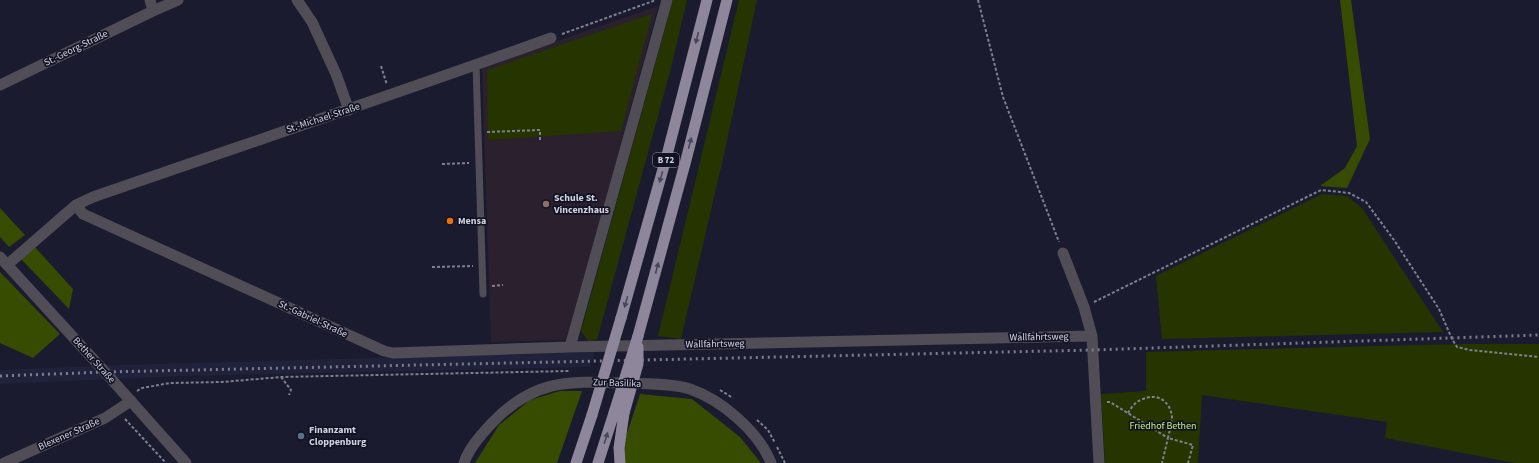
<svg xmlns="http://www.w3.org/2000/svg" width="1539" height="463" font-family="'Source Sans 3',sans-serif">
  <rect width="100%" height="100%" fill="#1a1b2e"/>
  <path fill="#20213a" d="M595,352l-5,15 -404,9 -186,8v-14l119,-5z"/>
  <path fill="#2a202e" d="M658,6l-90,334 -77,2 -9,-275z"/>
  <path fill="#263500" d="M673,0h14l-16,68 -74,272 -9,1 -7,-10z
    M739,0h18l-32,150 -44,189 -23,-3z
    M652,14l-31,117 -133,9 -1,-70z
    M1322,194l25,2 15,12 81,124 -281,7 -6,-63z
    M1458,344h81v119h-24l-130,-25 2,-16 -185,-27 -4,68h-93l-4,-69 45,-3v-39z"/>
  <path fill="#374b01" d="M1340,0h11l19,139 -23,49 -27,-2 25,-18 12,-22z
    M0,208l25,27 -16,12 -9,-10z
    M34,246l39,43 -4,20 -49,-51z
    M0,272l60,62 -27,24 -33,-15z
    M560,391h22l-25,72h-82l24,-38 31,-25z
    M640,394l52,5 48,38 21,26h-144z"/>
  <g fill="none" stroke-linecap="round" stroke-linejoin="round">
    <path stroke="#7e7f8f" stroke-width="2" stroke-dasharray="3 2" stroke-linecap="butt" d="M978,0l25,97 56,145
      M562,34l94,-34
      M381,66l6,19
      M487,132l53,-2v11
      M442,164l27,-1
      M432,267l41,-1
      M492,286l11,-1
      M1094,302l227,-112 28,3 17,9 28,38 45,69 13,30 5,8 13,3 69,7
      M281,377l10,13 -2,5
      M720,390l13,8
      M137,391l5,-3 28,-5 52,-1 59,-5 288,-6
      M1107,402h3l58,36 -6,25
      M1128,413c3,-5 7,-11 13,-13 15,-8 29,0 31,17 0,7 -3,15 -4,21l25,7 -5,18
      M125,419l41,44
      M757,420l11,10 7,13
      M777,447l8,16"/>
    <path stroke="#514d56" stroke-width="7" d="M476,65l7,229"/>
    <path stroke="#514d56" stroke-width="11" d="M297,0l15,22 24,52 13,36
      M667,0l-97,347 522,-11
      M153,11l25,-11
      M0,85l153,-74 -3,-11
      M76,205l7,9 301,137 9,2 177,-6
      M1063,253l21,54 8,29 7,127
      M7,265l69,-60 17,-8c153,-53 306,-104 458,-159
      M4,463l101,-45 26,-17
      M464,463c5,-15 17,-28 27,-39 42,-45 77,-43 133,-41 20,1 48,0 66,6 32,11 69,43 81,74"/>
    <path stroke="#514d56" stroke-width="11" d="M0,257l105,115 81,91"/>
    <path stroke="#8e869a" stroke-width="11" d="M621,318l46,-163 40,-155
      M638,336l48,-176 41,-160
      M576,463l16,-48
      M598,463l16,-50
      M620,463l-1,-15 5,-35"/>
    <path stroke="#7b7c8c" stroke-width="3" stroke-dasharray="2 4" stroke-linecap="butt" d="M0,376l105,-4 988,-22 446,-15"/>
    <path stroke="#8e869a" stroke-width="11" d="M614,413l24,-77
      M624,413l14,-49v-17
      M592,415l29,-97"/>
  </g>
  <defs><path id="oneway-solid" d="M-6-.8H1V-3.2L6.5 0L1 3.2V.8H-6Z"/></defs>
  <g fill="#494659">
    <use href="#oneway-solid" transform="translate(697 38) rotate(104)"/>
    <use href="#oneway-solid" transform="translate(690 143) rotate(-76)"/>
    <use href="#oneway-solid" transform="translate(661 177) rotate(106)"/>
    <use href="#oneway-solid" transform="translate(657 268) rotate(-75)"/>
    <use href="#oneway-solid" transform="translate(626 302) rotate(106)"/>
    <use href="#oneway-solid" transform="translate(606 438) rotate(-72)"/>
  </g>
  <circle fill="#8d6e63" stroke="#111224" stroke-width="1.5" cx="546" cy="204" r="4"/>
  <circle fill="#e8710a" stroke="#111224" stroke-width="1.5" cx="450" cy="221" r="4"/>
  <circle fill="#5c6f8a" stroke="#111224" stroke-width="1.5" cx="301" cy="436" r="4"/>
  <g text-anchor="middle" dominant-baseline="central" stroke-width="3.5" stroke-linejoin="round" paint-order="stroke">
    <rect fill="#111224" stroke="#9899a8" stroke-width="1" x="653" y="153" width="26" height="14" rx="3"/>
    <g font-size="9" font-weight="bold" fill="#d2d3e0">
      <text x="666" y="160">B 72</text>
    </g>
    <g font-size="10" fill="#d2d3e0" stroke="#111224">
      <text transform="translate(76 48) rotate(-26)">St.-Georg-Straße</text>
      <text transform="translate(323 118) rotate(-18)">St.-Michael-Straße</text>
      <text transform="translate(313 319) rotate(25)">St.-Gabriel-Straße</text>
      <text transform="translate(1039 337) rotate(-1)">Wallfahrtsweg</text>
      <text transform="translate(715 344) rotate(-1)">Wallfahrtsweg</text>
      <text transform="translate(94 360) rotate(48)">Bether Straße</text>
      <text transform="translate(617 383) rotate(2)">Zur Basilika</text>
      <text transform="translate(69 434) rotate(-24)">Blexener Straße</text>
    </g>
    <g font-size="10" font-weight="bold" fill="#d2d3e0" stroke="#111224" text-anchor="start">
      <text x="554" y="198">Schule St.<tspan x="554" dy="12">Vincenzhaus</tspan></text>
      <text x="458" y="221">Mensa</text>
      <text x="309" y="430">Finanzamt<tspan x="309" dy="12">Cloppenburg</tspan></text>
    </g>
    <g font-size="10" fill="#c7f07d" stroke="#111224">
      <text x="1163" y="426">Friedhof Bethen</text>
    </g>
  </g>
</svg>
